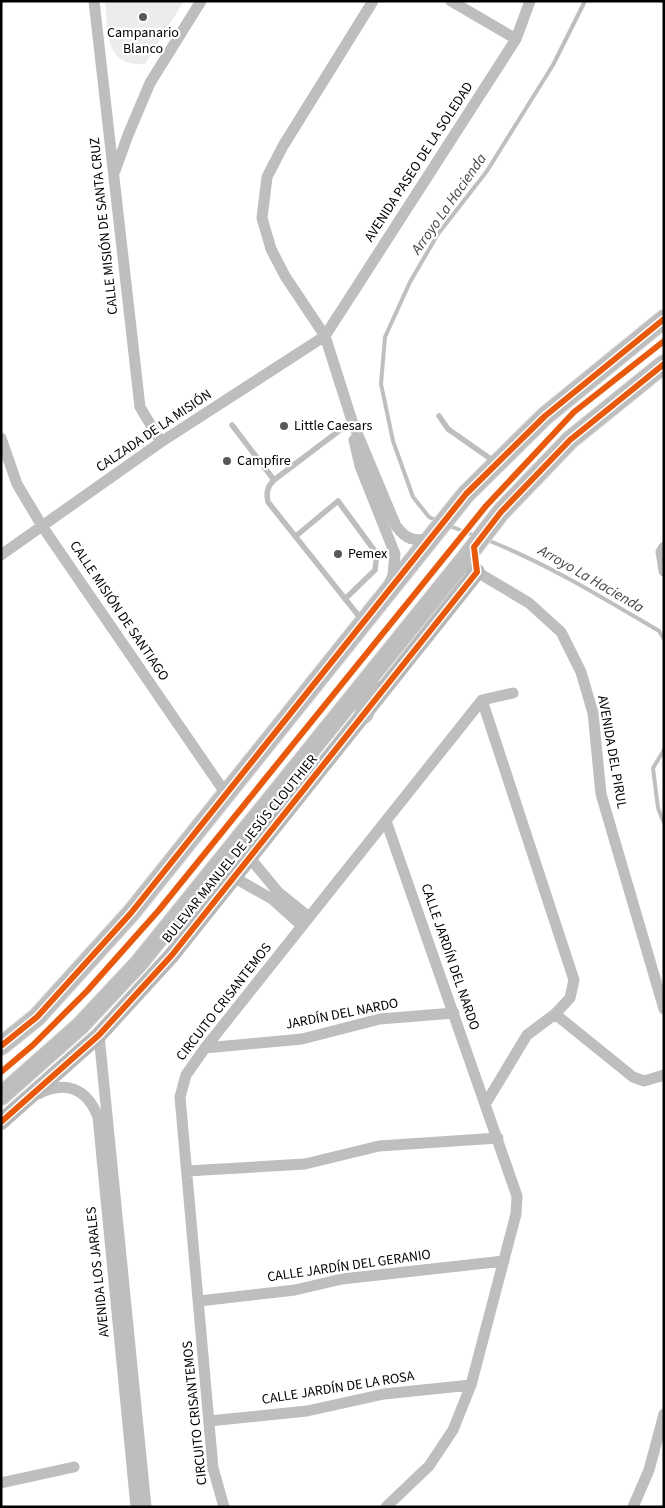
<svg xmlns="http://www.w3.org/2000/svg" width="665" height="1508" font-family="'Source Sans 3',sans-serif">
  <rect width="100%" height="100%" fill="#fff"/>
  <path fill="#ececec" d="M105,1h79l-39,63c-41,3 -37,-33 -40,-63z"/>
  <g fill="none" stroke-linecap="round" stroke-linejoin="round">
    <path stroke="#bfbfbf" stroke-width="4" d="M438,521l-9,-4 -16,-20 -20,-56 -12,-57 4,-47 25,-55 28,-48 49,-63 66,-106 32,-64
      M447,525l29,11
      M487,540c61,24 116,58 172,91l5,8
      M664,750l-11,18 5,40 6,15"/>
    <defs>
      <path id="primary" d="M364,714l6,-36
        M1,1046l36,-29 94,-104 335,-419 79,-78 119,-97
        M1,1096l79,-70 59,-63 325,-403 37,-48 69,-72 94,-76"/>
    </defs>
    <use href="#primary" stroke="#dbdbdb" stroke-width="20"/>
    <path stroke="#bebebe" stroke-width="5.5" d="M439,416l9,13 47,33
      M352,421l-78,59c-7,7 -8,13 -6,22l94,118
      M232,425l42,55
      M296,536l42,-35 39,53 -2,16 -30,29"/>
    <path stroke="#bebebe" stroke-width="11" d="M94,1l46,406 21,35
      M373,1l-90,145 -16,31 -5,41 9,31 14,27 40,60 27,85 44,105c11,14 17,15 33,13
      M451,1l65,38
      M115,171l13,-36 22,-52 51,-82
      M1,438l16,46 25,42 184,268
      M354,440l6,26 35,88 -2,21 -4,10
      M664,547l-3,5 3,19
      M1,555l160,-113 164,-106 191,-297 14,-38
      M477,572l52,31 32,29 20,40 12,41 8,81 63,215
      M482,700l92,280 -4,18 -15,16 -28,21 -41,68
      M386,821l131,375 -1,18 -45,171 -18,45 -24,36 -43,41
      M250,858l28,34 31,25
      M235,878l37,21 30,27
      M555,1014l78,63 11,4 20,-6
      M99,1035l47,472
      M205,1048l97,-9 78,-20 74,-6
      M38,1094c27,-14 49,-6 60,23l38,390
      M187,1171l118,-7 74,-18 119,-8
      M199,1301l96,-11 47,-11 162,-18
      M209,1421l98,-10 77,-17 87,-9
      M1,1483l73,-16
      M224,1507l-11,-39 -33,-371 6,-22 19,-27 277,-348 31,-7
      M633,1507l16,-37 15,-56"/>
    <path stroke="#b8b8b8" stroke-width="16" d="M1,1122l98,-87 73,-80 305,-383 -13,-12"/>
    <use href="#primary" stroke="#bebebe" stroke-width="18"/>
    <defs>
      <path id="cycleway" d="M1,1046l36,-29 94,-104 335,-419 79,-78 119,-97
        M1,1072l32,-27 54,-54 72,-81 327,-404 88,-94 90,-71
        M1,1122l98,-87 73,-80 305,-383 -3,-25 27,-35 69,-72 94,-76"/>
    </defs>
    <use href="#cycleway" stroke="#fff" stroke-width="9"/>
    <use href="#cycleway" stroke="#e8590c" stroke-width="6"/>
  </g>
  <g fill="#595959" stroke="#fff" stroke-width="2">
    <circle cx="143" cy="17" r="5"/>
    <circle cx="284" cy="426" r="5"/>
    <circle cx="227" cy="461" r="5"/>
    <circle cx="338" cy="554" r="5"/>
  </g>
  <g text-anchor="middle" dominant-baseline="central" stroke-width="4.5" stroke-linejoin="round" paint-order="stroke">
    <g font-size="14" fill="#000" stroke="#fff" text-anchor="start">
      <text x="143" y="33" text-anchor="middle">Campanario<tspan x="143" dy="16">Blanco</tspan></text>
      <text x="294" y="426">Little Caesars</text>
      <text x="237" y="461">Campfire</text>
      <text x="348" y="554">Pemex</text>
    </g>
    <g font-size="14" fill="#000" stroke="#fff">
      <text transform="translate(419 162) rotate(-57)">AVENIDA PASEO DE LA SOLEDAD</text>
      <text transform="translate(104 226) rotate(-96)">CALLE MISIÓN DE SANTA CRUZ</text>
      <text transform="translate(154 431) rotate(-34)">CALZADA DE LA MISIÓN</text>
      <text transform="translate(119 611) rotate(56)">CALLE MISIÓN DE SANTIAGO</text>
      <text transform="translate(612 752) rotate(80)">AVENIDA DEL PIRUL</text>
      <text transform="translate(240 849) rotate(-51)">BULEVAR MANUEL DE JESÚS CLOUTHIER</text>
      <text transform="translate(450 957) rotate(71)">CALLE JARDÍN DEL NARDO</text>
      <text transform="translate(224 1002) rotate(-52)">CIRCUITO CRISANTEMOS</text>
      <text transform="translate(342 1014) rotate(-11)">JARDÍN DEL NARDO</text>
      <text transform="translate(349 1266) rotate(-8)">CALLE JARDÍN DEL GERANIO</text>
      <text transform="translate(98 1272) rotate(-96)">AVENIDA LOS JARALES</text>
      <text transform="translate(338 1388) rotate(-9)">CALLE JARDÍN DE LA ROSA</text>
      <text transform="translate(195 1413) rotate(-96)">CIRCUITO CRISANTEMOS</text>
    </g>
    <g font-size="15" font-style="italic" fill="#444" stroke="#fff">
      <text transform="translate(449 204) rotate(-55)">Arroyo La Hacienda</text>
      <text transform="translate(591 579) rotate(30)">Arroyo La Hacienda</text>
    </g>
  </g>
  <rect width="665" height="1508" fill="none" stroke="#000000" stroke-width="5"/>
</svg>
